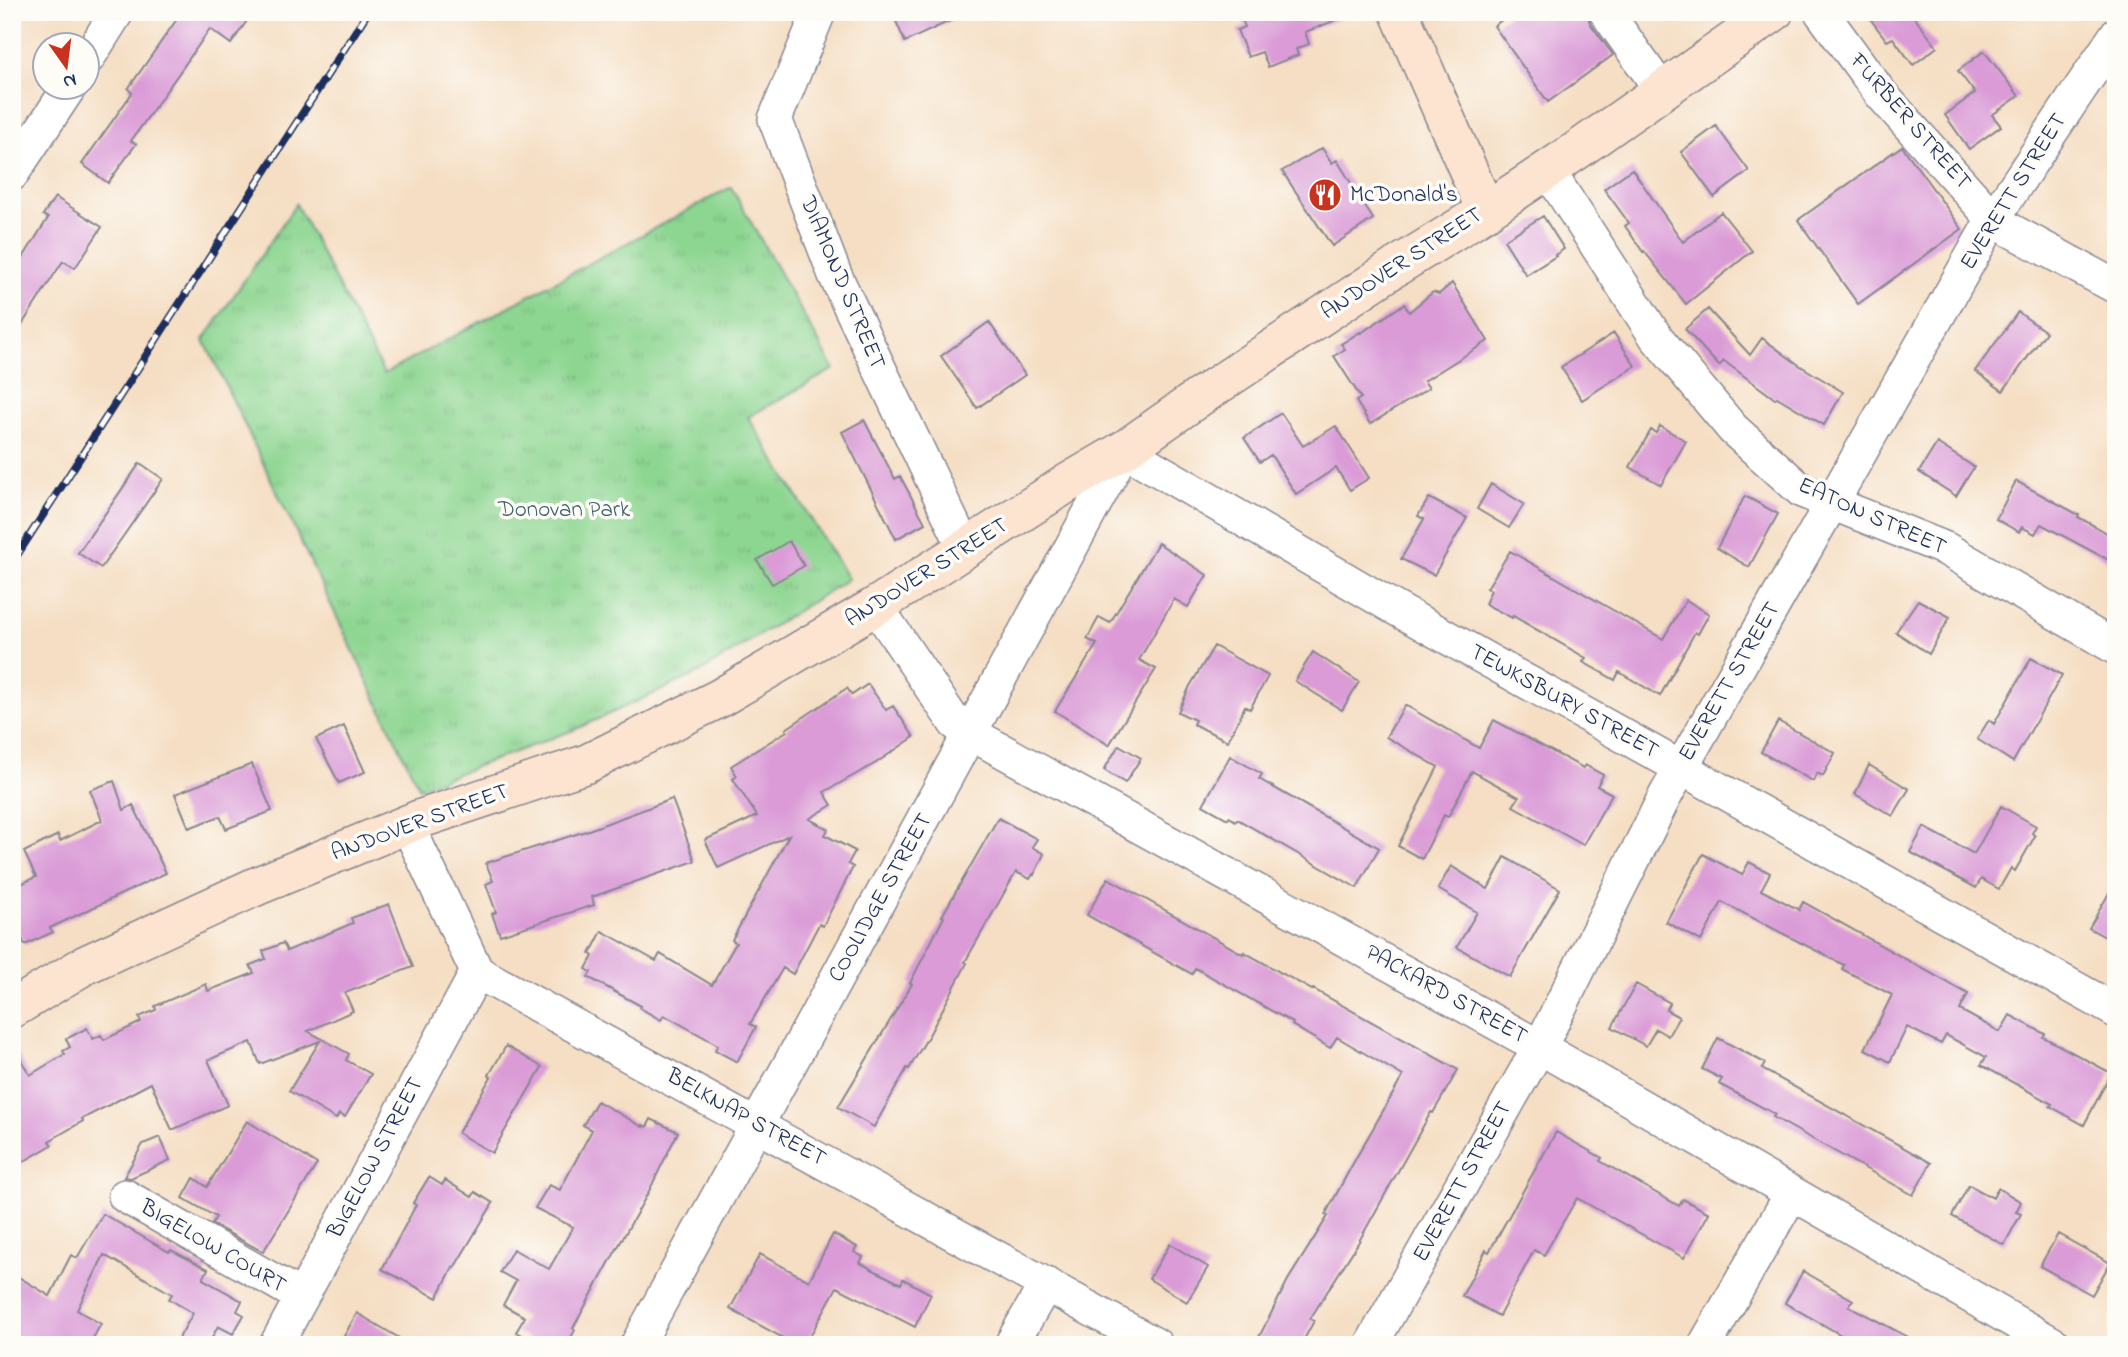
<svg xmlns="http://www.w3.org/2000/svg" width="2128" height="1357" font-family="'Indie Flower',sans-serif">
  <defs>
    <pattern id="park-tufts" width="24" height="20" patternUnits="userSpaceOnUse" patternTransform="scale(1.75)"><rect width="24" height="20" fill="#8dd691"/><path d="M3 7l-1-3M5 7V3M7 7l1-3M15 17l-1-3M17 17v-4M19 17l1-3" fill="none" stroke="#79b87f"/></pattern>
  </defs>
  <rect width="100%" height="100%" fill="#fdfcf7"/>
  <filter id="ink" filterUnits="userSpaceOnUse"><feTurbulence type="fractalNoise" baseFrequency=".0143" numOctaves="2"/><feDisplacementMap in="SourceGraphic" scale="14" xChannelSelector="R" yChannelSelector="G"/><feConvolveMatrix kernelMatrix="1 2 1 2 8 2 1 2 1" color-interpolation-filters="sRGB"/></filter>
  <filter id="wash" filterUnits="userSpaceOnUse"><feTurbulence type="fractalNoise" baseFrequency=".00686" numOctaves="4" result="noise"/><feDisplacementMap in="SourceGraphic" scale="28" xChannelSelector="R" yChannelSelector="G"/><feGaussianBlur stdDeviation="1.57" result="paint"/><feColorMatrix in="noise" values="0 0 0 0 0 0 0 0 0 0 0 0 0 0 0 0 0 1.4 0 .05"/><feComposite in="paint" operator="in"/></filter>
  <g filter="url(#wash)">
    <rect width="100%" height="100%" fill="#f5dec3"/>
    <path fill="url(#park-tufts)" stroke="#548278" stroke-width="2" d="M731,187l103,182 -86,48 100,162 -149,94 -123,56 -157,59 -215,-448 92,-136 88,170z"/>
    <g id="blocks">
      <path fill="#da9bd7" d="M182,12h71l-22,32 -21,-15 -79,112 5,3 -28,39 -26,-19 50,-71 -4,-4z
        M892,12h77l-64,30z
        M1239,12h113v2l-47,18 4,12 -13,5 2,6 -30,12 -6,-15 -14,5 -11,-27 8,-3z
        M1512,12h75l3,11 23,32 -65,47 -54,-76z
        M1865,12h45l27,35 -24,18 -20,-27 -6,3z
        M1984,51l35,45 -27,19 9,11 -32,23 -24,-34 30,-22 -17,-22z
        M1716,126l33,45 -35,26 -33,-45z
        M1902,146l60,83 -104,75 -60,-84z
        M1322,148l10,15 5,-3 36,59 -41,27 -50,-75z
        M1632,169l51,73 38,-30 31,39 -66,53 -42,-53 -1,1 -18,-26 4,-3 -25,-34z
        M55,197l47,30 -27,41 -12,-7 -51,79v-65l36,-57 -5,-3z
        M1543,216l21,33 -9,6 1,1 -30,19 -22,-35z
        M1452,283l36,58 -64,40 5,7 -59,36 -14,-23 5,-3 -27,-42 11,-7 -4,-5 19,-12 1,1 43,-29 5,8 24,-20 6,2z
        M1708,309l42,46 12,-17 37,27 44,27 -19,33 -47,-28 -2,2 -51,-38 -5,5 -34,-37z
        M2018,312l28,20 -43,59 -28,-20z
        M989,322l36,53 -48,33 -36,-52z
        M1614,333l21,33 -53,34 -21,-33z
        M1281,413l22,33 33,-20 33,52 -19,12 -14,-22 -40,26 -25,-39 -11,7 -16,-24z
        M864,420l31,59 5,-3 25,47 -29,16 -54,-107z
        M1660,426l26,15 -25,44 -31,-18 21,-37 5,3z
        M1937,443l37,24 -18,29 -37,-24z
        M140,463l23,16 -62,89 -23,-15z
        M2016,481l63,34 -1,2 38,21v26l-75,-40 -6,10 -13,-7 -3,5 -23,-13z
        M1491,484l33,20 -15,24 -32,-19z
        M1745,496l33,18 -29,53 -32,-19z
        M1429,498l38,20 -33,57 -33,-16 23,-40 -6,-3z
        M789,541l15,25 -32,18 -15,-24z
        M1158,543l49,32 -19,32 -14,-8 -35,61 17,9 -47,76 -54,-34 42,-67 -10,-5 12,-22 11,6z
        M1510,551l153,88 23,-39 23,14 -11,20 -3,-2 -35,64 -41,-24 -4,8 -32,-18 3,-4 -73,-42 -1,2 -27,-14 6,-14 -4,-2z
        M1918,600l32,17 -21,37 -33,-22z
        M1214,646l54,30 -18,33 -5,-3 -17,35 -35,-17 2,-4 -17,-8 12,-26z
        M1313,652l46,30 -17,28 -47,-29z
        M2031,658l31,17 -49,87 -36,-23 12,-19 5,4z
        M868,684l18,26 7,-4 21,31 -38,26 -52,29 8,13 -23,14 19,10 -3,6 30,16 -7,13 5,3 -30,59 -4,-2 -26,50 -10,-6 -33,56 6,3 -19,35 -22,-12 3,-5 -54,-30 -3,5 -21,-12 1,-2 -53,-29 3,-5 -5,-3 7,-13 -3,-2 12,-23 54,30 4,-7 52,31 24,-42 -4,-3 57,-105 -71,33 -13,-28 52,-24 -24,-37 4,-3 -6,-10 56,-35 -1,-2 61,-41 5,7z
        M1405,705l74,43 15,-28 89,48 2,-3 18,10 -6,11 15,8 -29,51 -70,-39 6,-9 -47,-26 -24,46 -4,-2 -22,44 -24,-13 40,-79 -52,-30z
        M1778,721l57,32 -12,23 -6,-3 -4,8 -52,-29z
        M344,726l21,46 -26,11 -23,-44z
        M1119,745l22,13 -16,25 -21,-13z
        M1230,756l32,18 -3,5 120,69 -22,40 -120,-69 -1,2 -7,-4 -1,2 -25,-14z
        M252,764l20,47 -46,18 -6,-13 -31,12 -14,-34z
        M1869,765l40,24 -16,27 -38,-22z
        M114,781l10,29 9,-5 33,68 -116,55 3,4 -28,13 -13,-27v-30l24,-11 -12,-25 34,-17 2,6 42,-21 -12,-30z
        M672,799l23,62 -103,36 2,8 -94,30 -8,-21 4,-2 -10,-28 7,-3 -7,-18 100,-32z
        M2001,806l35,20 -4,7 3,3 -20,35 -4,-3 -12,21 -18,-10 -5,9 -66,-36 14,-25 50,27z
        M998,818l39,21 -5,8 12,7 -10,21 -1,-1 -3,5 -14,-7 -51,90 2,1 -38,72 -20,34 -2,-1 -33,59 -36,-20 74,-123 -2,-1 34,-66 -2,-1z
        M1703,854l39,21 7,-13 21,11 -9,17 38,20 4,-8 165,92 -8,16 40,22 10,-17 35,19 -2,3 68,36 -27,52 -34,-19 2,-2 -71,-39 5,-8 -40,-22 -5,9 -34,-17 -17,35 -25,-13 27,-54 -50,-26 2,-4 -122,-63 -21,39 -35,-19z
        M1505,857l55,32 -50,88 -53,-30 20,-35 -39,-23 13,-23 37,23z
        M1108,878l135,76 1,-2 68,38 1,-1 145,81 -25,43 -2,-1 -73,131 -48,76 4,2 -13,24h-46l33,-65 40,-64 -3,-1 31,-57 47,-82 -66,-39 -7,11 -38,-23 1,-2 -98,-55 -3,6 -105,-59z
        M2116,881v62l-27,-15z
        M389,904l24,63 -68,26 8,18 -45,20 41,23 -3,6 25,14 -26,43 -6,-3 -3,5 -47,-28 31,-50 -60,23 -9,-22 -43,18 20,45 -56,25 -21,-47 -69,36 1,2 -34,20 3,4 -40,23v-123l18,30 35,-21 -2,-3 7,-4 -4,-8 21,-11 6,11 8,-4 3,5 37,-18 -2,-5 17,-7 -1,-4 51,-22 2,7 46,-18 -4,-8 16,-6 -3,-8 20,-8 4,8 66,-28 -2,-5z
        M1636,984l34,19 -4,7 13,7 -11,19 -12,-7 -10,17 -34,-19z
        M1718,1038l47,25 -3,6 169,94 -18,32 -140,-78 2,-3 -56,-30 3,-5 -20,-10z
        M506,1046l36,21 -50,86 -34,-20 33,-56 -2,-2z
        M597,1101l46,26v-2l4,2 4,-8 27,13 -29,59 -76,137 2,2 -8,15h-28l-23,-13 9,-15 -22,-12 13,-24 -16,-9 13,-23 36,20 24,-42 -38,-19 14,-23 11,5 32,-60 -9,-5z
        M247,1121l70,43 -54,88 -51,-28 4,-7 -33,-19 11,-20 13,9z
        M1556,1132l46,26 -2,3 79,45 4,-7 26,14 -25,45 -107,-60 -33,57 -10,-5 -35,66 -37,-20 24,-46 3,2z
        M160,1137l10,23 -39,18 -7,-1 19,-33z
        M429,1177l13,8 3,-5 27,17 3,-5 18,11 -39,65 -1,-1 -16,31 -55,-29 34,-64 -3,-2z
        M1969,1185l24,13 5,-10 23,14 -5,10 5,2 -17,31 -52,-29z
        M103,1214l66,38 2,-2 37,19 -5,10 39,22 -5,10 7,4 -11,19 -15,-8 -10,19h-33l18,-32 -24,-14 3,-5 -68,-39 -27,55 24,14 -12,21h-77v-72l38,23 21,-41 6,3z
        M833,1234l24,13 -3,5 9,5 -3,6 41,21 2,-5 28,15 -16,33 -78,-40 -32,58h-9l-66,-36 30,-55 49,27z
        M2058,1234l52,29 -18,32 -52,-29z
        M1170,1244l38,23 -21,35 -38,-23z
        M1803,1271l50,29 -4,6 74,39h-64l-74,-42z
        M357,1313l54,32h-72z"/>
    </g>
  </g>
  <g filter="url(#ink)">
    <use href="#blocks" fill-opacity="0" stroke="#888690" stroke-width="2"/>
    <g fill="none" stroke-linecap="round" stroke-linejoin="round">
      <defs>
        <path id="minor" d="M819,12l-44,107 60,156 130,274
          M1606,12l56,79
          M1821,12l60,82 112,125 19,12 104,56
          M88,58l29,-46
          M1547,169l109,168 77,92 69,62 144,58 170,99
          M12,174l57,-86
          M876,606l79,117 15,10 557,307 528,305
          M407,824l70,148 679,373
          M125,1196l177,101
          M276,1345l201,-373
          M637,1345l487,-895 269,157 723,404
          M1011,1345l35,-61
          M1371,1345l175,-310 118,-237 329,-579 123,-184
          M1705,1345l87,-152"/>
        <path id="secondary" d="M1399,12l87,199
          M12,1009l73,-44 172,-79 163,-67 166,-55 132,-65 158,-93 190,-122 58,-34 74,-52 196,-130 92,-57 90,-60 198,-139"/>
      </defs>
      <use href="#minor" stroke="#888690" stroke-width="36"/>
      <use href="#secondary" stroke="#888690" stroke-width="41"/>
      <use href="#minor" stroke="#fff" stroke-width="33"/>
      <use href="#secondary" stroke="#fde4d1" stroke-width="38"/>
      <defs>
        <path id="rail" d="M12,563l356,-551"/>
      </defs>
      <use href="#rail" stroke="#1b2f5e" stroke-width="8"/>
      <use href="#rail" stroke="#fdfcf7" stroke-width="5" stroke-dasharray="16" stroke-linecap="butt"/>
    </g>
  </g>
  <defs>
    <symbol id="restaurant-disc" viewBox="-11 -11 22 22"><circle r="9.5" fill="#c8321e" stroke="#fdfcf7"/><path d="M-5-6h1v4h1v-4h1v4h1v-4h1v5L-1.5 .5V6h-2V.5L-5-1ZM5-6V6H3V1.5H1.5Q1.5-4 5-6Z" fill="#fff"/></symbol>
  </defs>
  <g fill-rule="evenodd">
    <use href="#restaurant-disc" x="1306" y="176" width="38" height="38"/>
  </g>
  <g text-anchor="middle" dominant-baseline="central" stroke-width="7" stroke-linejoin="round" paint-order="stroke">
    <g font-size="23" fill="#1b2f5e" stroke="#fdfcf7">
      <text transform="translate(1910 122) rotate(49)">FURBER STREET</text>
      <text transform="translate(2014 192) rotate(-58)">EVERETT STREET</text>
      <text transform="translate(1402 264) rotate(-33)">ANDOVER STREET</text>
      <text transform="translate(842 283) rotate(67)">DIAMOND STREET</text>
      <text transform="translate(1872 517) rotate(24)">EATON STREET</text>
      <text transform="translate(927 573) rotate(-32)">ANDOVER STREET</text>
      <text transform="translate(1730 682) rotate(-60)">EVERETT STREET</text>
      <text transform="translate(1564 702) rotate(29)">TEWKSBURY STREET</text>
      <text transform="translate(420 823) rotate(-20)">ANDOVER STREET</text>
      <text transform="translate(881 898) rotate(-61)">COOLIDGE STREET</text>
      <text transform="translate(1446 995) rotate(29)">PACKARD STREET</text>
      <text transform="translate(746 1118) rotate(29)">BELKNAP STREET</text>
      <text transform="translate(376 1158) rotate(-62)">BIGELOW STREET</text>
      <text transform="translate(1463 1182) rotate(-61)">EVERETT STREET</text>
      <text transform="translate(213 1247) rotate(30)">BIGELOW COURT</text>
    </g>
    <g font-size="23" fill="#1b2f5e" stroke="#fdfcf7" text-anchor="start">
      <text x="1350" y="195">McDonald's</text>
    </g>
    <g font-size="23" fill="#3d616d" stroke="#fdfcf7">
      <text x="564" y="510">Donovan Park</text>
    </g>
  </g>
  <rect width="2128" height="1357" fill="none" stroke="#fdfcf7" stroke-width="42"/>
  <g transform="translate(66 66) rotate(166)"><circle r="33" fill="#fdfcf7" stroke="#a3aaba" stroke-width="2"/>
  <path d="M0-5L12 26L0 18L-12 26Z" fill="#c8321e"/>
  <text y="-10" font-size="19" font-weight="bold" text-anchor="middle" fill="#1b2f5e">N</text>
  </g>
</svg>
